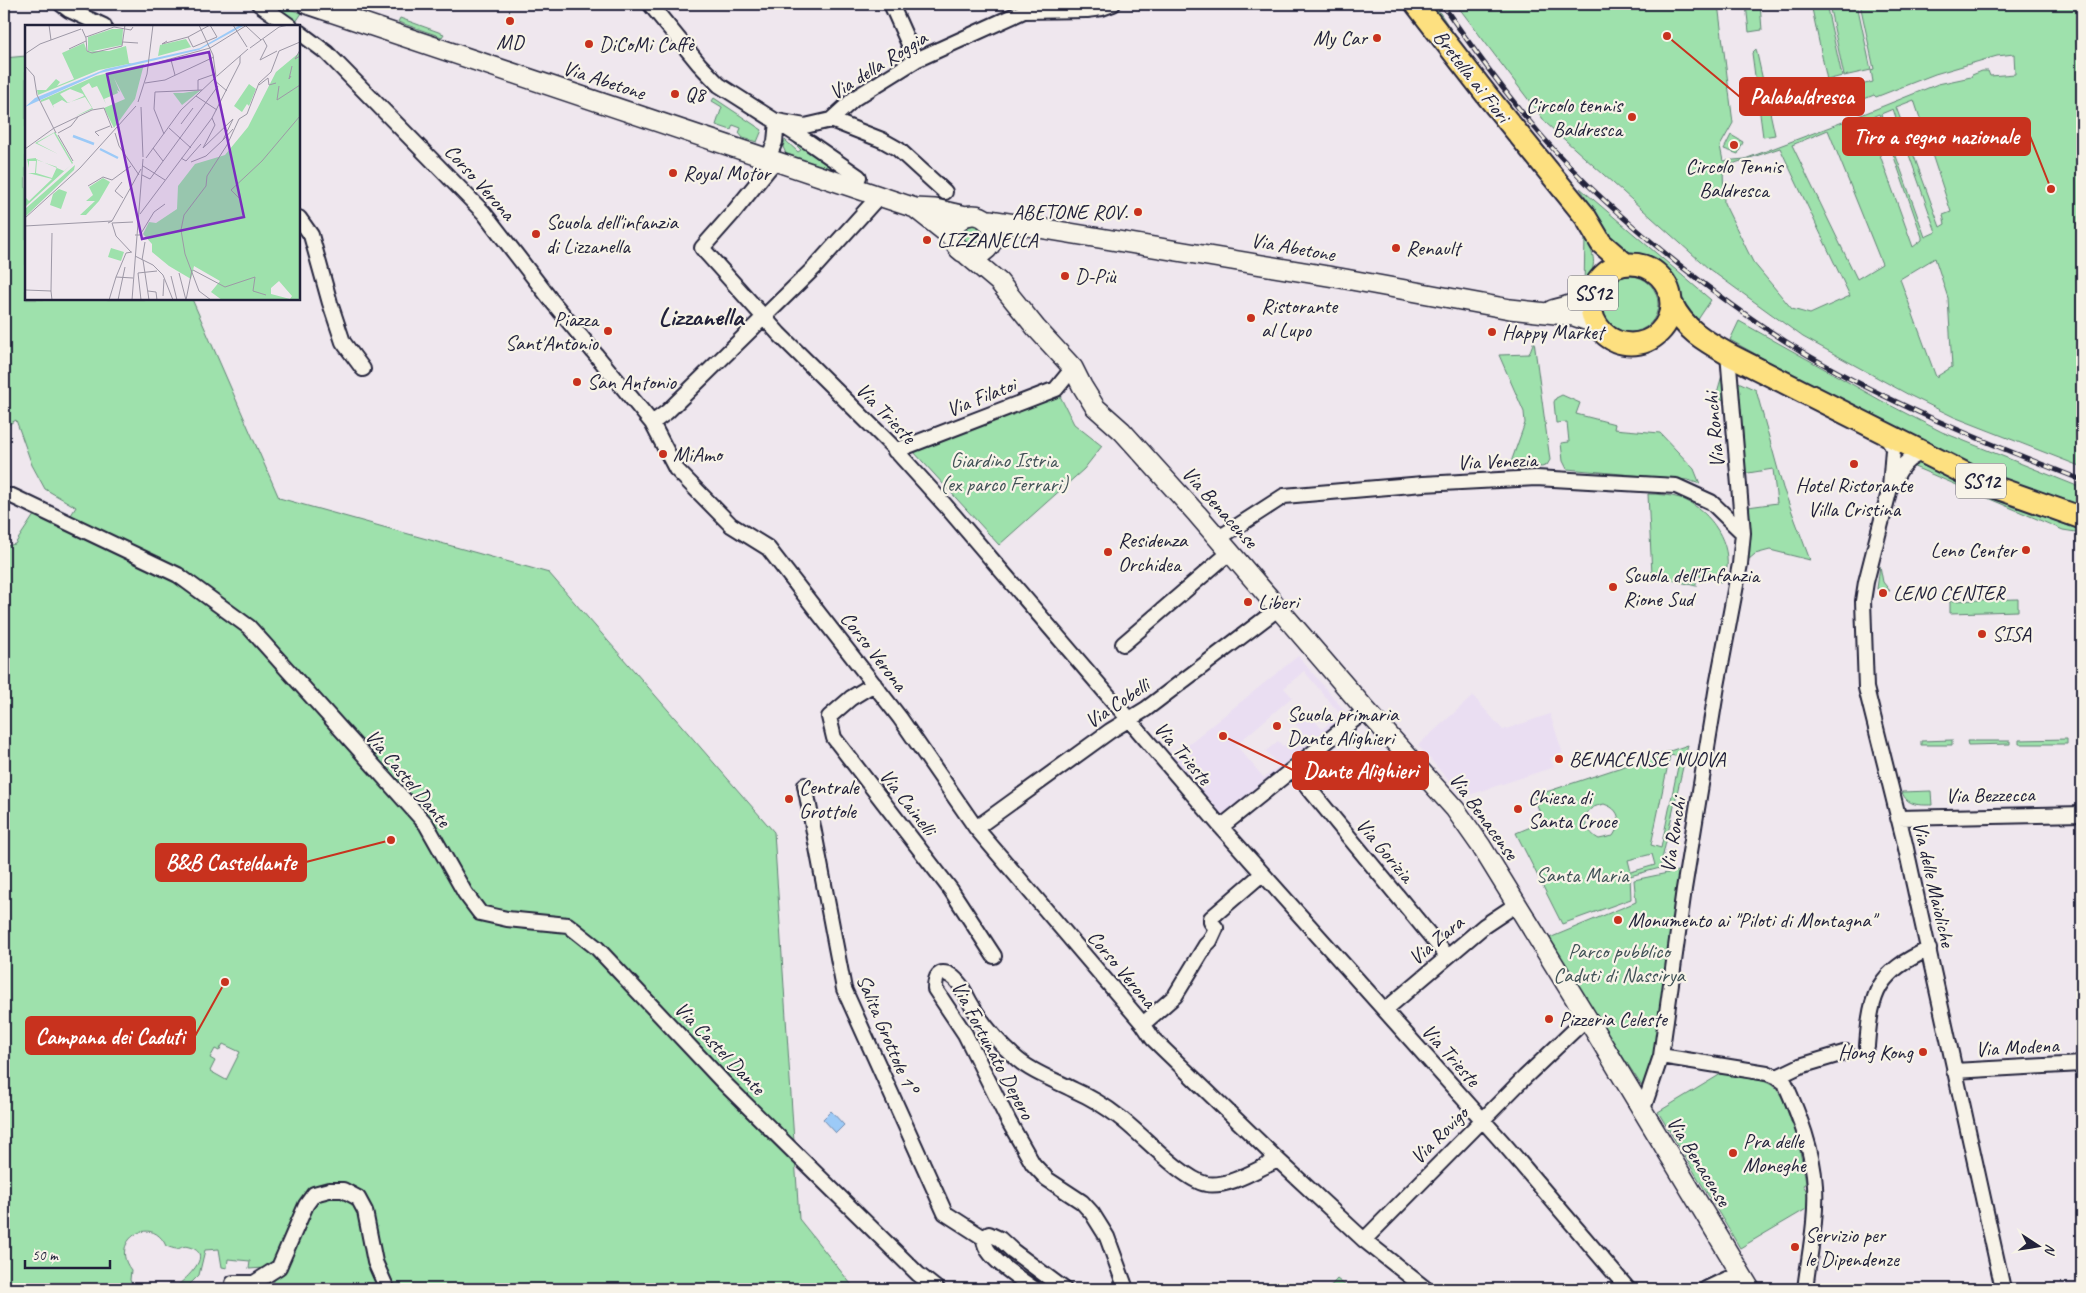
<svg xmlns="http://www.w3.org/2000/svg" width="2086" height="1293" font-family="Caveat,sans-serif">
  <rect width="100%" height="100%" fill="#efe7ee"/>
  <filter id="ink" filterUnits="userSpaceOnUse"><feTurbulence type="fractalNoise" baseFrequency=".02" numOctaves="2"/><feDisplacementMap in="SourceGraphic" scale="10" xChannelSelector="R" yChannelSelector="G"/><feConvolveMatrix kernelMatrix="1 2 1 2 8 2 1 2 1" color-interpolation-filters="sRGB"/></filter>
  <g filter="url(#ink)">
    <path fill="#eadef2" fill-rule="evenodd" d="M1298,656l52,61 -126,102 -53,-61zM1304,671l36,43 -18,15 -14,-16 -13,10 6,8 -18,15 -5,-5 -12,10 13,15 -15,12 -28,-33 56,-48 -8,-9z
      M1473,696l30,34 47,-16 13,40 -13,4 4,9 -91,30 -45,-52z"/>
    <path fill="#9ee1ac" stroke="#608274" fill-rule="evenodd" d="M264,4h8l30,9 -8,12z
      M1429,4h5l32,48z
      M1456,4h262l15,119 -13,23 3,15 22,-2 111,-42 82,-33 33,-7 1,-2 10,-4h6l2,5 25,-2 -1,-20 -17,2 -62,18 -59,23 -2,-2 -37,15 -5,-18 41,-10 -2,-12 -27,6 -15,-72h28l14,66 3,-1 -14,-65h222v463l-128,-50 -43,-21 -108,-59 -94,-68 -163,-146zM1914,100l37,112 -8,3 2,9 -5,3 -44,-120zM1893,109l43,123 -11,5 -44,-123zM1879,114l43,123v3l-9,7 -46,-128zM1828,130l54,134 -25,15 -65,-134zM1780,148l70,148 -40,18 -18,-5 -39,-47 -29,-59 -1,-36zM1935,258l13,40 4,69 -16,10 -36,-98z
      M1746,4h14l2,26 -13,2z
      M1811,4h15l16,72 -15,4z
      M400,18l44,16 -2,3 -44,-15z
      M1756,49l19,86 -12,2 -11,-84z
      M26,56v243h166l87,199 270,75 225,259 25,387 56,70h-584l8,-22 -30,2 1,-8 -22,-2 -1,9 -5,-1 -3,-18 -14,1 -6,25 -14,14h-12c9,-7 44,-35 16,-42 -6,-2 -7,1 -12,2 -3,0 -8,-2 -11,-3 -14,-33 -58,-5 -35,24l-1,10 4,9h-130v-745l3,2 8,-2 21,-32 32,8 8,-13 -31,-18 -13,-24 -16,-45 -12,7v-369zM223,1044l17,8 -14,28 -16,-9 5,-10 -5,-3 5,-9 4,2z
      M714,98l48,32 -5,12 -14,-4 -4,-5 2,-5 -8,-3 -2,5 -15,-5 6,-18 -10,-6z
      M1731,135l12,7 -5,12 -14,-5z
      M798,138l38,27 7,12 -56,-21 -4,-9 2,-7 13,12 3,-2 -11,-11z
      M1580,188l131,112 -14,21 -17,-17 -3,-17 -10,-15 -18,-10 -16,-1 -20,-20z
      M961 235a11 11 0 1 1 22 0a11 11 0 1 1-22 0Z
      M1585,238c12,21 11,28 -1,49z
      M1602 304a28 28 0 1 1 56 0a28 28 0 1 1-56 0Z
      M1739,321l141,79 62,32 140,56v22l-74,-27 -138,-66 -140,-77z
      M1534,341l16,119 -3,5 -5,2 -32,-2 15,-42 -1,-11 -25,-57 30,-1z
      M1722,375h2l2,24 -11,1z
      M1736,381l20,9 27,98 27,72 -40,-10 -15,4 -7,6v-53l29,-4 -4,-34 -31,5z
      M1059,394l15,30 28,22 -18,23 -85,76 -86,-94z
      M1562,395l18,8 -4,11 39,10 -1,5 46,4 34,36 6,15 -12,-4 -121,-11 -4,-8 -2,-18 8,-1 -2,-20 -11,1 -2,-21 2,-4z
      M1919,463l75,35 88,33v2l-19,-3 -151,-64z
      M1648,494c10,0 22,1 32,4 27,10 50,40 47,70h-6v14l-25,-7v11l-44,-11z
      M1880,566l3,16 7,9 -13,-2z
      M2018,599v12l-68,2v-12z
      M2067,739v5h-48v-4z
      M1952,740v5h-31v-4z
      M1967,741h43v3l-42,1z
      M1688,745l-28,123 -30,8 1,23 -69,25 -46,-91 27,-11 -9,-26zM1670,755l10,2 -19,91 -10,-3zM1604,804c11,4 14,8 16,20l-7,12 -14,3c-10,-5 -21,-21 -7,-31 3,-2 8,-3 12,-4zM1652,854l3,11 -24,7 -3,-12z
      M1931,791l1,14c-13,0 -25,1 -30,-13z
      M1682,870l-31,208 -4,16 -100,-155 89,-37 -2,-22z
      M1726,1071l9,1 3,5c38,4 41,8 53,45l3,2 3,8 -2,6 5,13 6,32 -3,2 6,10 -1,13 -68,40 -82,-136z
      M1337,1279l13,10h-22z"/>
    <path fill="#9ccaf7" stroke="#6b87ac" d="M831,1111l13,14 -8,8 -13,-14z"/>
    <g fill="none" stroke-linecap="round" stroke-linejoin="round">
      <defs>
        <path id="street" d="M61,4l8,6 35,16
          M259,4l31,22
          M650,4l49,60 20,21 91,58 49,34
          M891,4l25,56
          M299,32l28,21 157,160 67,87 101,123 24,46 55,56 37,23 132,170 76,110 167,196 10,15 125,121 86,80 62,49
          M831,120l51,20 16,9 47,43
          M777,121l28,5 26,-6 24,-22 61,-38 108,-49 63,-1 15,-2 11,-4
          M768,158l7,-16 2,-21
          M775,161l-43,53 -30,34 77,86 111,110 55,61 276,322 284,318 123,144
          M299,218l12,17 19,68 13,39 20,27
          M1728,354l15,179
          M652,423l15,-11 147,-144 65,-72
          M1886,433l7,16 -3,39 -24,94 -3,19 3,87 39,156 98,445
          M895,451l161,-62 17,-21
          M1893,483c7,-15 15,-28 33,-30
          M4,496h8l166,79 71,52 177,197 39,69 15,20 27,6 61,6 29,23 127,135 194,191 19,15
          M1219,538l65,-42 139,-12 113,-6 140,8 35,16 32,31 -3,31 -23,122 -33,203 -23,167 -19,56
          M1123,644l107,-92
          M874,684l-23,14 -22,19 5,21 117,152 43,66
          M1293,769l154,187
          M805,785l39,204 101,224 39,25
          M1898,818l184,-4
          M1221,827l145,-117
          M976,828l134,-97 36,-22 133,-101
          M1385,1010l99,-84 33,-22
          M1143,1024l32,-28 31,-51 4,-4 6,-13 -5,-6v-4l51,-44
          M1867,1046c4,-56 11,-73 62,-97
          M1661,1056l106,17 10,4 8,6c14,32 28,67 30,103 2,34 -6,70 -10,103
          M1954,1071l128,-7
          M1777,1077l23,-11 47,-14
          M1364,1240l161,-163 62,-59
          M233,1283h21l25,-16 27,-62 8,-11 15,-4h14l15,8 7,13 10,51 12,27
          M1034,1289c-14,-11 -51,-32 -50,-51l5,-4 11,5 13,12 51,38
          M1126,1289l-19,-52 -15,-24 -10,-11 -35,-23 -14,-15 -24,-42 -44,-88 -30,-45c0,-28 21,-14 29,2 12,25 31,49 53,68 16,14 38,21 57,31 16,7 31,16 45,27 22,16 63,62 87,67 23,4 51,-15 72,-24
          M1706,1289l21,-10 17,-1"/>
        <path id="secondary" d="M307,4l572,192 36,12 20,1 31,7
          M915,208l38,30
          M953 235a20 20 0 1 1 40 0a20 20 0 1 1-40 0Z
          M987,221l4,-1 349,58 170,31 64,7 23,8
          M967,255l32,27 37,46 37,40 9,18 13,21 27,24 75,83 169,196 89,99 26,37 106,172 163,271
          M1552,310c22,-6 30,-7 44,-25"/>
        <path id="primary" d="M1416,4l73,94 96,118 16,27 24,21
          M1591 304a40 40 0 1 1 80 0a40 40 0 1 1-80 0Z
          M1672,304c12,25 33,37 56,50l258,130 96,34"/>
      </defs>
      <use href="#street" stroke="#22223b" stroke-width="18"/>
      <use href="#secondary" stroke="#22223b" stroke-width="22"/>
      <use href="#primary" stroke="#22223b" stroke-width="25"/>
      <use href="#street" stroke="#f7f3e8" stroke-width="14"/>
      <use href="#secondary" stroke="#f7f3e8" stroke-width="19"/>
      <use href="#primary" stroke="#fde080" stroke-width="21"/>
      <defs>
        <path id="rail" d="M1442,4c31,45 63,89 98,130 41,48 88,89 137,129 47,37 96,73 148,102 82,46 170,81 257,115"/>
      </defs>
      <use href="#rail" stroke="#22223b" stroke-width="5"/>
      <use href="#rail" stroke="#f7f3e8" stroke-width="3" stroke-dasharray="9" stroke-linecap="butt"/>
    </g>
  </g>
  <g fill="#c8321e" stroke="#f7f3e8" stroke-width="2">
    <circle cx="510" cy="21" r="5"/>
    <circle cx="1377" cy="38" r="5"/>
    <circle cx="589" cy="44" r="5"/>
    <circle cx="675" cy="94" r="5"/>
    <circle cx="1632" cy="117" r="5"/>
    <circle cx="1734" cy="145" r="5"/>
    <circle cx="673" cy="173" r="5"/>
    <circle cx="1138" cy="212" r="5"/>
    <circle cx="536" cy="234" r="5"/>
    <circle cx="927" cy="240" r="5"/>
    <circle cx="1396" cy="248" r="5"/>
    <circle cx="1065" cy="276" r="5"/>
    <circle cx="1251" cy="318" r="5"/>
    <circle cx="608" cy="331" r="5"/>
    <circle cx="1492" cy="332" r="5"/>
    <circle cx="577" cy="382" r="5"/>
    <circle cx="663" cy="454" r="5"/>
    <circle cx="1854" cy="464" r="5"/>
    <circle cx="2026" cy="550" r="5"/>
    <circle cx="1108" cy="552" r="5"/>
    <circle cx="1613" cy="587" r="5"/>
    <circle cx="1883" cy="593" r="5"/>
    <circle cx="1248" cy="602" r="5"/>
    <circle cx="1982" cy="634" r="5"/>
    <circle cx="1277" cy="726" r="5"/>
    <circle cx="1559" cy="759" r="5"/>
    <circle cx="789" cy="799" r="5"/>
    <circle cx="1518" cy="809" r="5"/>
    <circle cx="1618" cy="920" r="5"/>
    <circle cx="1549" cy="1019" r="5"/>
    <circle cx="1923" cy="1052" r="5"/>
    <circle cx="1733" cy="1153" r="5"/>
    <circle cx="1795" cy="1247" r="5"/>
  </g>
  <g text-anchor="middle" dominant-baseline="central" stroke-width="4.5" stroke-linejoin="round" paint-order="stroke">
    <g fill="#f7f3e8" stroke="#62616f" stroke-width="1">
      <rect x="1568" y="275.5" width="50" height="35" rx="4"/>
      <rect x="1956" y="463.5" width="50" height="35" rx="4"/>
    </g>
    <g font-size="20" font-weight="bold" fill="#22223b">
      <text x="1593" y="293">SS12</text>
      <text x="1981" y="481">SS12</text>
    </g>
    <g font-size="21" fill="#22223b" stroke="#f7f3e8" text-anchor="start">
      <text x="1367" y="38" text-anchor="end">My Car</text>
      <text x="510" y="42" text-anchor="middle">MD</text>
      <text x="599" y="44">DiCoMi Caffè</text>
      <text x="685" y="94">Q8</text>
      <text x="1622" y="105" text-anchor="end">Circolo tennis<tspan x="1622" dy="24">Baldresca</tspan></text>
      <text x="1734" y="166" text-anchor="middle">Circolo Tennis<tspan x="1734" dy="24">Baldresca</tspan></text>
      <text x="683" y="173">Royal Motor</text>
      <text x="1128" y="212" text-anchor="end">ABETONE ROV.</text>
      <text x="546" y="222">Scuola dell'infanzia<tspan x="546" dy="24">di Lizzanella</tspan></text>
      <text x="937" y="240">LIZZANELLA</text>
      <text x="1406" y="248">Renault</text>
      <text x="1075" y="276">D-Più</text>
      <text x="1261" y="306">Ristorante<tspan x="1261" dy="24">al Lupo</tspan></text>
      <text x="598" y="319" text-anchor="end">Piazza<tspan x="598" dy="24">Sant'Antonio</tspan></text>
      <text x="1502" y="332">Happy Market</text>
      <text x="587" y="382">San Antonio</text>
      <text x="673" y="454">MiAmo</text>
      <text x="1854" y="485" text-anchor="middle">Hotel Ristorante<tspan x="1854" dy="24">Villa Cristina</tspan></text>
      <text x="1118" y="540">Residenza<tspan x="1118" dy="24">Orchidea</tspan></text>
      <text x="2016" y="550" text-anchor="end">Leno Center</text>
      <text x="1623" y="575">Scuola dell'Infanzia<tspan x="1623" dy="24">Rione Sud</tspan></text>
      <text x="1893" y="593">LENO CENTER</text>
      <text x="1258" y="602">Liberi</text>
      <text x="1992" y="634">SISA</text>
      <text x="1287" y="714">Scuola primaria<tspan x="1287" dy="24">Dante Alighieri</tspan></text>
      <text x="1569" y="759">BENACENSE NUOVA</text>
      <text x="799" y="787">Centrale<tspan x="799" dy="24">Grottole</tspan></text>
      <text x="1528" y="797">Chiesa di<tspan x="1528" dy="24">Santa Croce</tspan></text>
      <text x="1628" y="920">Monumento ai "Piloti di Montagna"</text>
      <text x="1559" y="1019">Pizzeria Celeste</text>
      <text x="1913" y="1052" text-anchor="end">Hong Kong</text>
      <text x="1743" y="1141">Pra delle<tspan x="1743" dy="24">Moneghe</tspan></text>
      <text x="1805" y="1235">Servizio per<tspan x="1805" dy="24">le Dipendenze</tspan></text>
    </g>
    <g font-size="21" fill="#22223b" stroke="#f7f3e8">
      <text transform="translate(878 65) rotate(-32)">Via della Roggia</text>
      <text transform="translate(1472 76) rotate(52)">Bretella ai Fiori</text>
      <text transform="translate(604 80) rotate(18)">Via Abetone</text>
      <text transform="translate(480 182) rotate(48)">Corso Verona</text>
      <text transform="translate(1293 247) rotate(10)">Via Abetone</text>
      <text transform="translate(981 397) rotate(-22)">Via Filatoi</text>
      <text transform="translate(886 413) rotate(46)">Via Trieste</text>
      <text transform="translate(1714 430) rotate(-95)">Via Ronchi</text>
      <text transform="translate(1497 461) rotate(-2)">Via Venezia</text>
      <text transform="translate(1220 507) rotate(48)">Via Benacense</text>
      <text transform="translate(874 651) rotate(52)">Corso Verona</text>
      <text transform="translate(1117 703) rotate(-34)">Via Cobelli</text>
      <text transform="translate(1183 753) rotate(49)">Via Trieste</text>
      <text transform="translate(408 778) rotate(50)">Via Castel Dante</text>
      <text transform="translate(1990 795) rotate(-1)">Via Bezzecca</text>
      <text transform="translate(908 802) rotate(52)">Via Cainelli</text>
      <text transform="translate(1484 816) rotate(54)">Via Benacense</text>
      <text transform="translate(1673 835) rotate(-81)">Via Ronchi</text>
      <text transform="translate(1385 850) rotate(50)">Via Gorizia</text>
      <text transform="translate(1934 884) rotate(77)">Via delle Maioliche</text>
      <text transform="translate(1436 940) rotate(-40)">Via Zara</text>
      <text transform="translate(1122 969) rotate(50)">Corso Verona</text>
      <text transform="translate(887 1033) rotate(67)">Salita Grottole 1°</text>
      <text transform="translate(2017 1047) rotate(-3)">Via Modena</text>
      <text transform="translate(720 1048) rotate(46)">Via Castel Dante</text>
      <text transform="translate(993 1050) rotate(62)">Via Fortunato Depero</text>
      <text transform="translate(1451 1055) rotate(48)">Via Trieste</text>
      <text transform="translate(1439 1135) rotate(-45)">Via Rovigo</text>
      <text transform="translate(1699 1161) rotate(58)">Via Benacense</text>
    </g>
    <g font-size="21" fill="#415257" stroke="#f7f3e8">
      <text x="1004" y="460">Giardino Istria<tspan x="1004" dy="24">(ex parco Ferrari)</tspan></text>
      <text x="1582" y="875">Santa Maria</text>
      <text x="1619" y="951">Parco pubblico<tspan x="1619" dy="24">Caduti di Nassirya</tspan></text>
    </g>
    <g font-size="26" font-weight="bold" fill="#22223b" stroke="#f7f3e8">
      <text x="701" y="316">Lizzanella</text>
    </g>
  </g>
  <g transform="translate(25 25)">
    <rect width="275" height="275" fill="#efe7ee"/>
    <path d="M87,4h11l-1,16 -34,7v-15zM161,14l5,8 15,-4 -48,13 2,-11zM59,18l3,8h22l17,-5 3,17h4l-34,7 -61,25 -1,-5h9l10,-11 4,3 -3,4 17,-7 -12,-26zM275,27v248h-78l-11,-8 9,-11 -26,-15 -3,13 -22,-13 -17,-14v-8l-9,-10 6,-12 7,1 21,-14 1,-23 17,-22 30,-9 23,-28 28,-55zM254,256l13,15 -2,3 -19,-5v-6zM119,39l-9,35 -21,29 -10,-20 21,-9 -11,-21 6,14 -3,-2 1,3 -14,6 2,5 -9,-18 -5,2 -3,-5 -8,5 12,21 -17,7 16,-8 -7,-11 -18,6 -5,-3 -9,5 1,3 -5,-9 -8,3v-2l55,-24zM45,64l13,5 1,2 -16,7 -8,-9zM224,59l7,5 -7,17 -2,-2 -5,8 -8,-6zM176,65l-19,15 -9,-12h10zM30,107l18,31 -48,44v-10l4,4 23,-22 -24,-6h7l1,-12h-7v7l-2,-9 9,-1v-10v11l28,12 8,-7 -18,-31 -17,10 21,11 -23,-11zM12,135l20,7 -5,11 -16,-5zM50,140l-1,5 -49,47v-8zM78,153l7,4 -11,19 -13,14h-6l15,-14h-9l7,-6 -4,-8zM34,164l8,3 -6,17 -11,-4 3,-11zM86,223l13,4 -3,9 -13,-4z" fill="#9ee1ac" fill-rule="evenodd"/>
    <path d="M215,0h5l-46,25 -99,23 -75,34 10,-9 71,-29 94,-21z" fill="#9ccaf7"/>
    <path fill="none" stroke="#9ccaf7" stroke-width="2.5" d="M48,111l21,8M75,124l18,9"/>
    <path fill="none" stroke="#9d98a6" stroke-width="1" d="M24,0l2,15M174,0l14,30 3,22M208,0l14,22M221,1l15,14M57,4l4,9 1,13 5,2 30,-7 3,-21M61,12l28,-10 17,3 2,-3M163,12l5,10 24,-10 -7,-12M238,14l4,7 -7,14 17,-9M142,16l-5,3 26,-7 22,-12M98,17l15,1M225,23l29,-21 10,-2M44,24l17,-8M275,25l-5,9 5,-3M254,26l21,-9M0,29l15,-10 41,-15M146,35l4,15M134,37l51,-14 37,-23M0,41l9,10 3,19 19,38M192,51l31,-27M266,51l-2,3 3,-13M189,55l13,11M120,58l20,-3 49,-23M234,60l9,-7 1,7 7,-2M254,61l-2,14 23,-15M173,65v-10l17,-6M171,71l21,14M113,77l9,-28 6,-49M116,82l2,50M187,93l3,7 -12,23 30,-29 -10,21 10,-11M156,99l12,-16M144,103l22,20M33,108l13,-7 7,-9M90,108l4,13 20,29M139,109l-10,-25 1,-17 47,-2M33,110l15,26M74,111l-4,-4 15,-6M128,123l10,13M0,124l29,-21 38,-18 12,-2 8,20M0,132v22M121,133l35,-48 35,-33M156,133l5,3 15,-17M166,137l15,-6 17,-16M118,141l22,14M117,150l8,4 68,-93M97,157l-7,9 8,7M63,161l15,-9 9,3 19,-14M215,174l-9,-9 31,-29 38,-45M115,189l72,-96 28,-55v-7M0,193l55,-50 56,-62M87,196l29,-52M87,198l4,13 15,16M87,198l21,-1M0,201l87,-5 -4,2M110,210h5l14,-23 11,-8M110,231l18,9 10,10 10,25M117,235l3,-18M118,235l6,40M168,245l32,17 30,-10 -2,14 13,4M154,248l7,27M146,251l6,24M91,252l10,-24 6,-1M1,265l25,1 1,9M26,266l1,-58M123,266l8,1 1,8M138,271l1,-17M84,275l7,-23 17,1M93,275l7,-33M107,275l11,-141M116,275l-3,-27 19,-2M161,275l6,-30M186,275l-12,-9 -14,-37 -4,-24 3,-15 22,-29 1,-10 20,-31 12,-26 8,-5 12,-31 12,-11 8,-21"/>
    <path fill="#7b2cbf" fill-opacity="0.15" stroke="#7b2cbf" stroke-width="2.5" d="M184,27l35,165 -102,22 -35,-165z"/>
    <rect width="275" height="275" fill="none" stroke="#22223b" stroke-width="2.5"/>
  </g>
  <path fill="none" stroke="#c8321e" stroke-width="2" d="M1667 36L1740 97M2051 189L2030 136M1223 736L1293 770M391 840L306 862M225 982L195 1036"/>
  <g fill="#c8321e" stroke="#f7f3e8" stroke-width="2">
    <circle cx="1667" cy="36" r="5"/>
    <circle cx="2051" cy="189" r="5"/>
    <circle cx="1223" cy="736" r="5"/>
    <circle cx="391" cy="840" r="5"/>
    <circle cx="225" cy="982" r="5"/>
  </g>
  <g fill="#c8321e" stroke="#c8321e" stroke-width="2">
    <rect x="1740" y="78" width="124" height="37" rx="5"/>
    <rect x="1843" y="118" width="187" height="37" rx="5"/>
    <rect x="1293" y="752" width="135" height="37" rx="5"/>
    <rect x="156" y="844" width="150" height="37" rx="5"/>
    <rect x="26" y="1017" width="169" height="37" rx="5"/>
  </g>
  <g font-size="22" text-anchor="middle" font-weight="bold" fill="#fff">
    <text x="1802" y="104">Palabaldresca</text>
    <text x="1936" y="144">Tiro a segno nazionale</text>
    <text x="1361" y="778">Dante Alighieri</text>
    <text x="231" y="870">B&amp;B Casteldante</text>
    <text x="110" y="1044">Campana dei Caduti</text>
  </g>
  <rect width="2086" height="1293" fill="none" stroke="#f7f3e8" stroke-width="20"/>
  <rect x="10" y="10" width="2066" height="1273" fill="none" stroke="#22223b" stroke-width="2" filter="url(#ink)"/>
  <g transform="translate(2038 1246) rotate(102)" stroke="#f7f3e8" stroke-width="4" paint-order="stroke">
  <path d="M0-4L9 19L0 12L-9 19Z" fill="#22223b"/>
  <text y="-8" font-size="14" font-weight="bold" text-anchor="middle" fill="#22223b">N</text>
  </g>
  <path d="M25 1260v8h85v-8" fill="none" stroke="#22223b" stroke-width="2.5"/>
  <text x="32" y="1260" font-size="15" fill="#22223b" stroke="#f7f3e8" stroke-width="4" paint-order="stroke">50 m</text>
</svg>
